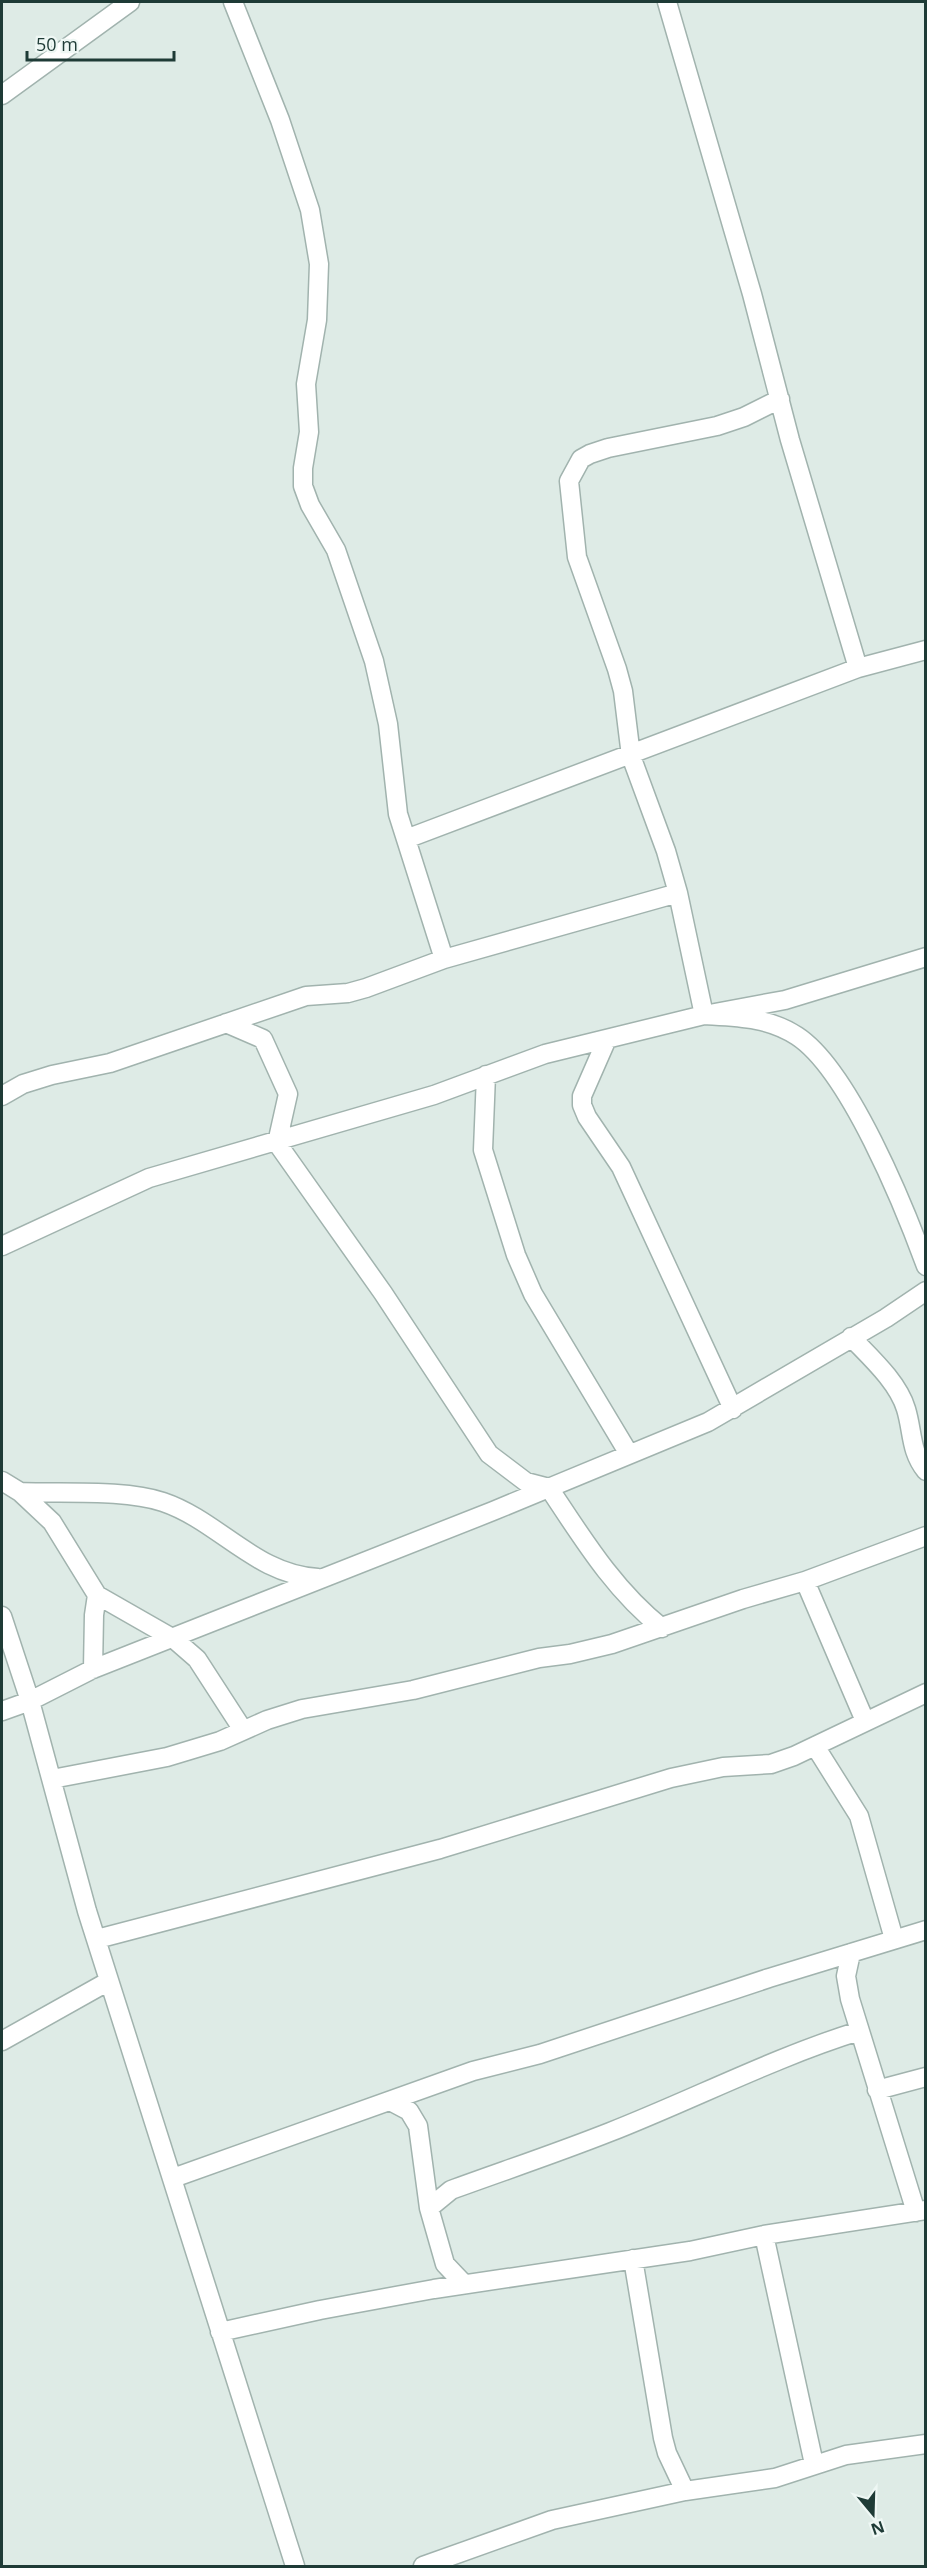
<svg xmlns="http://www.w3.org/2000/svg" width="927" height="2568" font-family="'Open Sans',sans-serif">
  <rect width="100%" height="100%" fill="#deebe6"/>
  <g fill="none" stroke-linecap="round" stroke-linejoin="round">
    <defs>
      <path id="minor" d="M233,2l47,118 30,90 9,54 -2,56 -11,64 3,48 -6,36v18l7,19 26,45 38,111 14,63 10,90 46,145
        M667,2l85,292 38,146 68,228
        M2,95l128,-93
        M780,399l-36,18 -27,9 -109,22 -18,6 -9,5 -12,22 8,76 40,112 6,22 8,65 35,95 12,42 26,122c33,2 64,2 93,21 52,34 107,170 129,230
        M406,839l452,-171 68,-18
        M226,1023l37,16 25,55 -11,49 106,150 106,161 37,28 23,6c34,51 65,102 113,140
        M607,1039l-25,57v9l5,12 34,50 112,242
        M486,1075l-3,75 33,105 17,39 96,160
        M2,1096l21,-12 29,-9 58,-12 196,-67 42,-3 18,-5 78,-29 234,-66
        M2,1246l147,-68 285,-83 111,-41 159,-39 81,-15 141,-43
        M851,1337c19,20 47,45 55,72 7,23 4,42 20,62
        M2,1481l18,11 32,30 45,73 77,44 23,20 46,71
        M20,1492c42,2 104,-3 143,10 56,19 93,73 155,76
        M805,1581l121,-45
        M2,1616l28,85 57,210 208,655
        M93,1669l1,-54 3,-20
        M2,1711l28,-10 63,-32 400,-158 215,-89 178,-104 40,-27
        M815,1746l44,70 35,123
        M52,1779l115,-22 53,-16 47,-21 35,-11 111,-19 126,-32 31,-4 42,-10 131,-45 62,-18 60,140
        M97,1939l343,-90 231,-71 52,-11 48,-3 23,-8 132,-63
        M851,1953l-5,23 4,23 66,213
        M2,2041l107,-60
        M877,2090l49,-13
        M392,2102l17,9 9,15 11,82 16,56 19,20
        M173,2178l300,-107 67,-17 229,-76 157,-48
        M429,2208l22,-18c52,-19 106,-37 159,-58 84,-33 163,-74 249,-101
        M764,2235l50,229
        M633,2259l30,179 4,15 18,38
        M220,2332l100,-22 114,-21 256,-38 74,-16 162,-25
        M423,2566l129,-46 133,-29 90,-13 71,-23 80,-11"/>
    </defs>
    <use href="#minor" stroke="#a1b3ae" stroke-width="21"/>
    <use href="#minor" stroke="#fff" stroke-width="18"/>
  </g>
  <rect width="927" height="2568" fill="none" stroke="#1e3b36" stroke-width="6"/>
  <g transform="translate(873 2514) rotate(161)" stroke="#eef7f4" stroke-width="4.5" paint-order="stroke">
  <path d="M0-4.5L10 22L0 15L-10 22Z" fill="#1e3b36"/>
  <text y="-9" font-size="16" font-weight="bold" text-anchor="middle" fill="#1e3b36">N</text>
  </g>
  <path d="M27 51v9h147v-9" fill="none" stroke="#1e3b36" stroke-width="3"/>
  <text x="36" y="51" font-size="18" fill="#1e3b36" stroke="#eef7f4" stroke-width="4.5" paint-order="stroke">50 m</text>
</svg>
